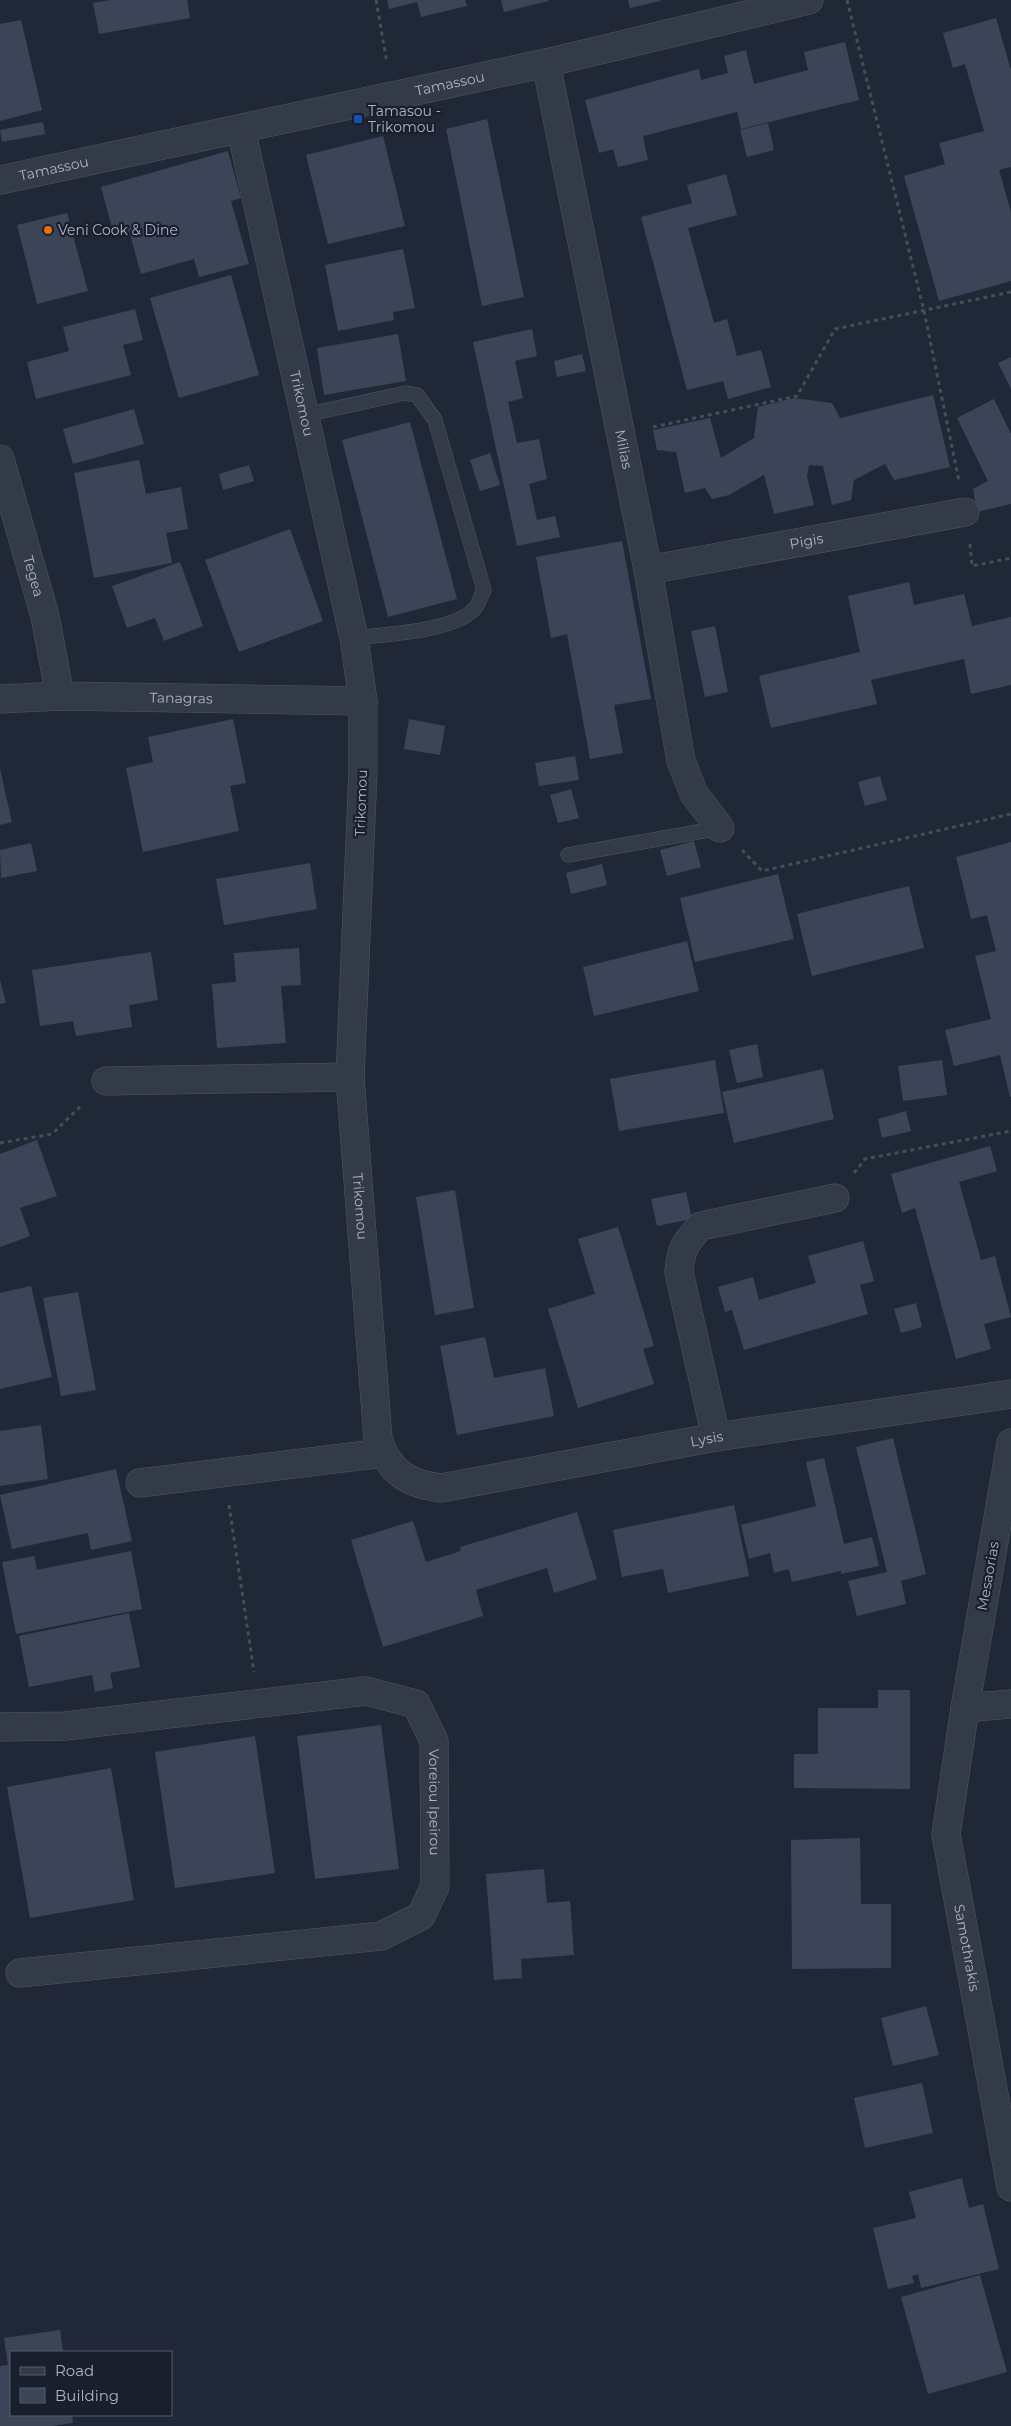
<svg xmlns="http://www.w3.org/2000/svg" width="1011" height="2426" font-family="Montserrat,sans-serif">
  <rect width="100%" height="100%" fill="#202838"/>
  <path fill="#3c4558" d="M110,0h77l3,18 -91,16 -6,-31z
    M387,0h78l2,6 -46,11 -4,-15 -28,7z
    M501,0h47v1l-44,11z
    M628,0h32v1l-30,7z
    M996,18l15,52v97l-12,3 12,42v69l-72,20 -35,-125 41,-12 -6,-21 45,-12 -19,-67 -12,4 -10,-35z
    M21,20l21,90 -42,11v-97z
    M845,42l14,58 -118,29 -4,-17 -94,24 5,24 -30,7 -5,-18 -14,4 -14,-53 114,-31 2,11 27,-7 -4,-17 22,-6 8,34 54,-14 -4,-18z
    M487,119l37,178 -42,9 -36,-177z
    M43,122l2,12 -43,8 -2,-12z
    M768,123l6,27 -27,7 -7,-27z
    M383,136l22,90 -77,18 -22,-89z
    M228,151l13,47 -10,3 18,63 -50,13 -5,-18 -53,15 -12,-43 -15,4 -13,-48z
    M726,174l11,41 -49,13 26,95 13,-4 10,37 24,-6 10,37 -43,12 -5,-18 -36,9 -46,-173 51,-14 -5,-18z
    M67,213l21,78 -51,13 -20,-79z
    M403,249l12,59 -22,4 1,8 -56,11 -13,-66z
    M231,275l28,100 -80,23 -29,-100z
    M135,309l8,31 -20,5 8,30 -95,24 -9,-37 42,-11 -6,-24z
    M532,329l5,27 -22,5 8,37 -15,4 9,41 22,-4 8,40 -18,5 8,36 18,-4 5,21 -43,9 -44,-204z
    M398,334l8,47 -82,14 -7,-47z
    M582,354l4,17 -29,6 -3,-16z
    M1011,357v32l-13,-26z
    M933,395l17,72 -56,13 -9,-16 -31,16 -3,20 -19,5 -9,-39 -14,-1 -2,12 7,28 -40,9 -10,-39 -35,20 -17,4 -7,-11 -20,5 -9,-41 -19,-2 -4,-20 57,-12 11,40 33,-20 4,-31 36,-9 38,5 8,15z
    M994,399l17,35v70l-34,8 -4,-23 15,-8 -31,-63z
    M134,409l10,35 -71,20 -10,-35z
    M410,422l47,177 -69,18 -46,-177z
    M490,453l10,32 -20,6 -10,-31z
    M139,460l7,34 35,-7 7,42 -22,4 6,30 -78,15 -20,-105z
    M249,465l5,16 -31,9 -4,-16z
    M290,529l33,92 -84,31 -34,-92z
    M622,541l29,158 -37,6 9,48 -33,6 -23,-125 -16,4 -15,-81z
    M180,562l23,64 -39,15 -9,-23 -28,10 -15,-42z
    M909,582l5,23 50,-11 8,32 39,-9v68l-40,9 -7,-35 -93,21 6,24 -106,24 -12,-52 101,-24 -12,-56z
    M715,626l13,66 -23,5 -14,-66z
    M233,719l13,64 -16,3 9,45 -96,21 -17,-84 27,-6 -5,-25z
    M409,719l36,7 -5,29 -36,-6z
    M575,756l4,24 -40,6 -4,-23z
    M0,769l12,53 -12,3z
    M880,776l7,24 -22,6 -7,-24z
    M571,789l8,29 -21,5 -8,-28z
    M694,841l7,26 -34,9 -7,-26z
    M1011,842v255h-1l-10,-42 -46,11 -9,-36 46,-11 -16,-63 21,-5 -9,-36 -16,4 -15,-62z
    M31,843l6,28 -36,7 -1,-28z
    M310,863l7,46 -93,16 -8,-46z
    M602,864l5,21 -36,9 -5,-21z
    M778,874l16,65 -99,23 -15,-64z
    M909,886l15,62 -112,28 -15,-62z
    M687,941l12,50 -105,25 -11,-49z
    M299,948l2,37 -20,1 5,57 -69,5 -5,-64 24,-2 -2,-29z
    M151,952l7,48 -29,5 3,22 -56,9 -3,-15 -33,5 -8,-56z
    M0,980l6,23 -6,1z
    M757,1044l6,33 -26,6 -8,-33z
    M715,1060l9,53 -105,18 -9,-52z
    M942,1060l5,35 -44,6 -5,-35z
    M823,1069l11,50 -100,24 -12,-51z
    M906,1111l5,20 -29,7 -4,-19z
    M37,1140l20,56 -37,12 10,28 -30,11v-93z
    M990,1146l7,25 -38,11 22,78 14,-4 16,61 -27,7 7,25 -35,10 -41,-151 -13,5 -11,-39z
    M455,1190l19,118 -39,7 -19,-118z
    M686,1192l6,27 -35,7 -6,-27z
    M618,1227l36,119 -11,3 11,35 -76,24 -30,-99 47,-15 -17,-55z
    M863,1241l11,40 -14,4 8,29 -124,36 -12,-40 -7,2 -7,-25 35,-10 6,23 57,-17 -8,-27z
    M31,1286l21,91 -52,12v-96z
    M78,1292l18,98 -35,6 -18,-98z
    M916,1303l6,24 -21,6 -7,-24z
    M485,1337l9,41 51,-10 9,48 -97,19 -17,-89z
    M41,1425l7,54 -48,7v-55z
    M893,1438l33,136 -25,7 5,23 -49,12 -9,-35 39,-9 -31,-125z
    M824,1458l20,86 28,-7 7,29 -38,8v-3l-49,11 -3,-13 -15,4 -4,-20 -21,6 -8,-34 75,-19 -10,-44z
    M116,1469l16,72 -41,9 -3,-17 -76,16 -12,-54z
    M734,1505l15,71 -81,17 -5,-24 -41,8 -9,-47z
    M577,1512l20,67 -43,14 -7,-25 -71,22 7,26 -100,31 -32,-107 62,-19 13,41 35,-11 -1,-4z
    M131,1551l11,58 -126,25 -14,-72 32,-6 3,14z
    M129,1613l11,54 -30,6 3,15 -18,4 -3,-17 -63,12 -10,-51z
    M878,1690h32v99l-116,-1v-34h24v-46h60z
    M381,1725l18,144 -84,10 -18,-143z
    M255,1736l20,137 -100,15 -20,-136z
    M111,1768l23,132 -104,18 -23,-131z
    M860,1838l1,66h30v64l-99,1 -1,-129z
    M544,1869l3,34 23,-2 4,54 -53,4 1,19 -28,2 -8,-106z
    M926,2006l13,49 -46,11 -12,-48z
    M922,2083l11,50 -68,15 -11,-50z
    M962,2178l7,30 14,-4 16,65 -78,19 -3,-14 -6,2 2,7 -26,6 -15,-61 43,-10 -7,-26z
    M980,2275l27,97 -79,22 -27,-97z
    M60,2330l3,22h-52v63h61l1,8 -22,3h-51v-60l8,-1 -4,-27z"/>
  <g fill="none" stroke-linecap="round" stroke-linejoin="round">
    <defs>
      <path id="service" d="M305,415l100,-22 12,2 18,25 49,170c-3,5 -5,13 -8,17 -19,25 -93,27 -122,31
        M568,855l152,-27"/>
      <g id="minor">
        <path id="s1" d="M546,63l102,507 33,191 13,33 26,34"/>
        <path id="s2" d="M241,129l113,509 9,63v70l-13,306 28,362c11,33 30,45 63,49l275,-51 295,-43"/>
        <path id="s3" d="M0,180l546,-117 263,-63"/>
        <path id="s4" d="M0,459l45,157 15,80"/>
        <path id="s5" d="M648,570l317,-58"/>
        <path id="s6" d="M0,699l60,-3 303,5"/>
        <path d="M106,1081l244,-4"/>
        <path d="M716,1437l-37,-165c1,-21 7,-31 22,-46l134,-28"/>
        <path id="s7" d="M1011,1443l-46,265 -19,126 65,353"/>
        <path d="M140,1483l243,-30"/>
        <path d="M965,1708l46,-4"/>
        <path id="s8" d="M0,1727l65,-1 301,-35 50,13 18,37 1,145 -14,30 -40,20 -361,37"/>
      </g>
    </defs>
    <use href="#service" stroke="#515766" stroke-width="15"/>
    <use href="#minor" stroke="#515766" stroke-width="29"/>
    <path stroke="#3f5156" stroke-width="3" stroke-dasharray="4 4" stroke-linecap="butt" d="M376,0l11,63
      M847,0l77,311 35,170
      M653,427l144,-31 38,-67 176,-37
      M970,544l2,22 39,-8
      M742,850l20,21 249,-57
      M0,1143l52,-9 31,-30
      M854,1173l11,-14 146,-28
      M229,1505l25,167"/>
    <use href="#service" stroke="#333a48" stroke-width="14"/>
    <use href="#minor" stroke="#333a48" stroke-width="28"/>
  </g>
  <rect fill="#1a4fb4" stroke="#191f2d" stroke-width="2" x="353" y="114" width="10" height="10" rx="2.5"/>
  <circle fill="#e8710a" stroke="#191f2d" stroke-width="2" cx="48" cy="230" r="5"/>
  <g text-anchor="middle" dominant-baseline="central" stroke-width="4.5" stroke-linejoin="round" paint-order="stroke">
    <g font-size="14" fill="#aeb4c5" stroke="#191f2d">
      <text stroke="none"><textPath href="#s3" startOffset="460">Tamassou</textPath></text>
      <text stroke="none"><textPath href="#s3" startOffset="55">Tamassou</textPath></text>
      <text stroke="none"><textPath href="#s2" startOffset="281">Trikomou</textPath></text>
      <text stroke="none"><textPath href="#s1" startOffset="394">Milias</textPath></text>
      <text stroke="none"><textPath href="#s5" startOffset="161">Pigis</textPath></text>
      <text stroke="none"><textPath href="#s4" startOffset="122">Tegea</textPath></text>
      <text stroke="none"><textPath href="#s6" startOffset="181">Tanagras</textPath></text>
      <text transform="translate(361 803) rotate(-88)">Trikomou</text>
      <text stroke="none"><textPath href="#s2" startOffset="1091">Trikomou</textPath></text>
      <text stroke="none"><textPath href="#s2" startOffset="1680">Lysis</textPath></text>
      <text transform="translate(988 1576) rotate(-80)">Mesaorias</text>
      <text stroke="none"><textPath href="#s8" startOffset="522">Voreiou Ipeirou</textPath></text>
      <text stroke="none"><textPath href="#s7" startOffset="512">Samothrakis</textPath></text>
    </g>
    <g font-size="14" fill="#aeb4c5" stroke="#191f2d" text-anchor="start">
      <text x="368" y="111">Tamasou -<tspan x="368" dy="16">Trikomou</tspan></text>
      <text x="58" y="230">Veni Cook &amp; Dine</text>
    </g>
  </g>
  <rect x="10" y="2351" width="162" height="65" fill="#191f2d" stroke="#555b6a"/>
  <rect x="20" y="2367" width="25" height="8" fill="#333a48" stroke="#555b6a"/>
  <text x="55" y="2376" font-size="15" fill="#aeb4c5">Road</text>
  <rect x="20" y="2388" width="25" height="15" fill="#3c4558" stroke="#555b6a"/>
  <text x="55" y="2401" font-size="15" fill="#aeb4c5">Building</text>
</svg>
